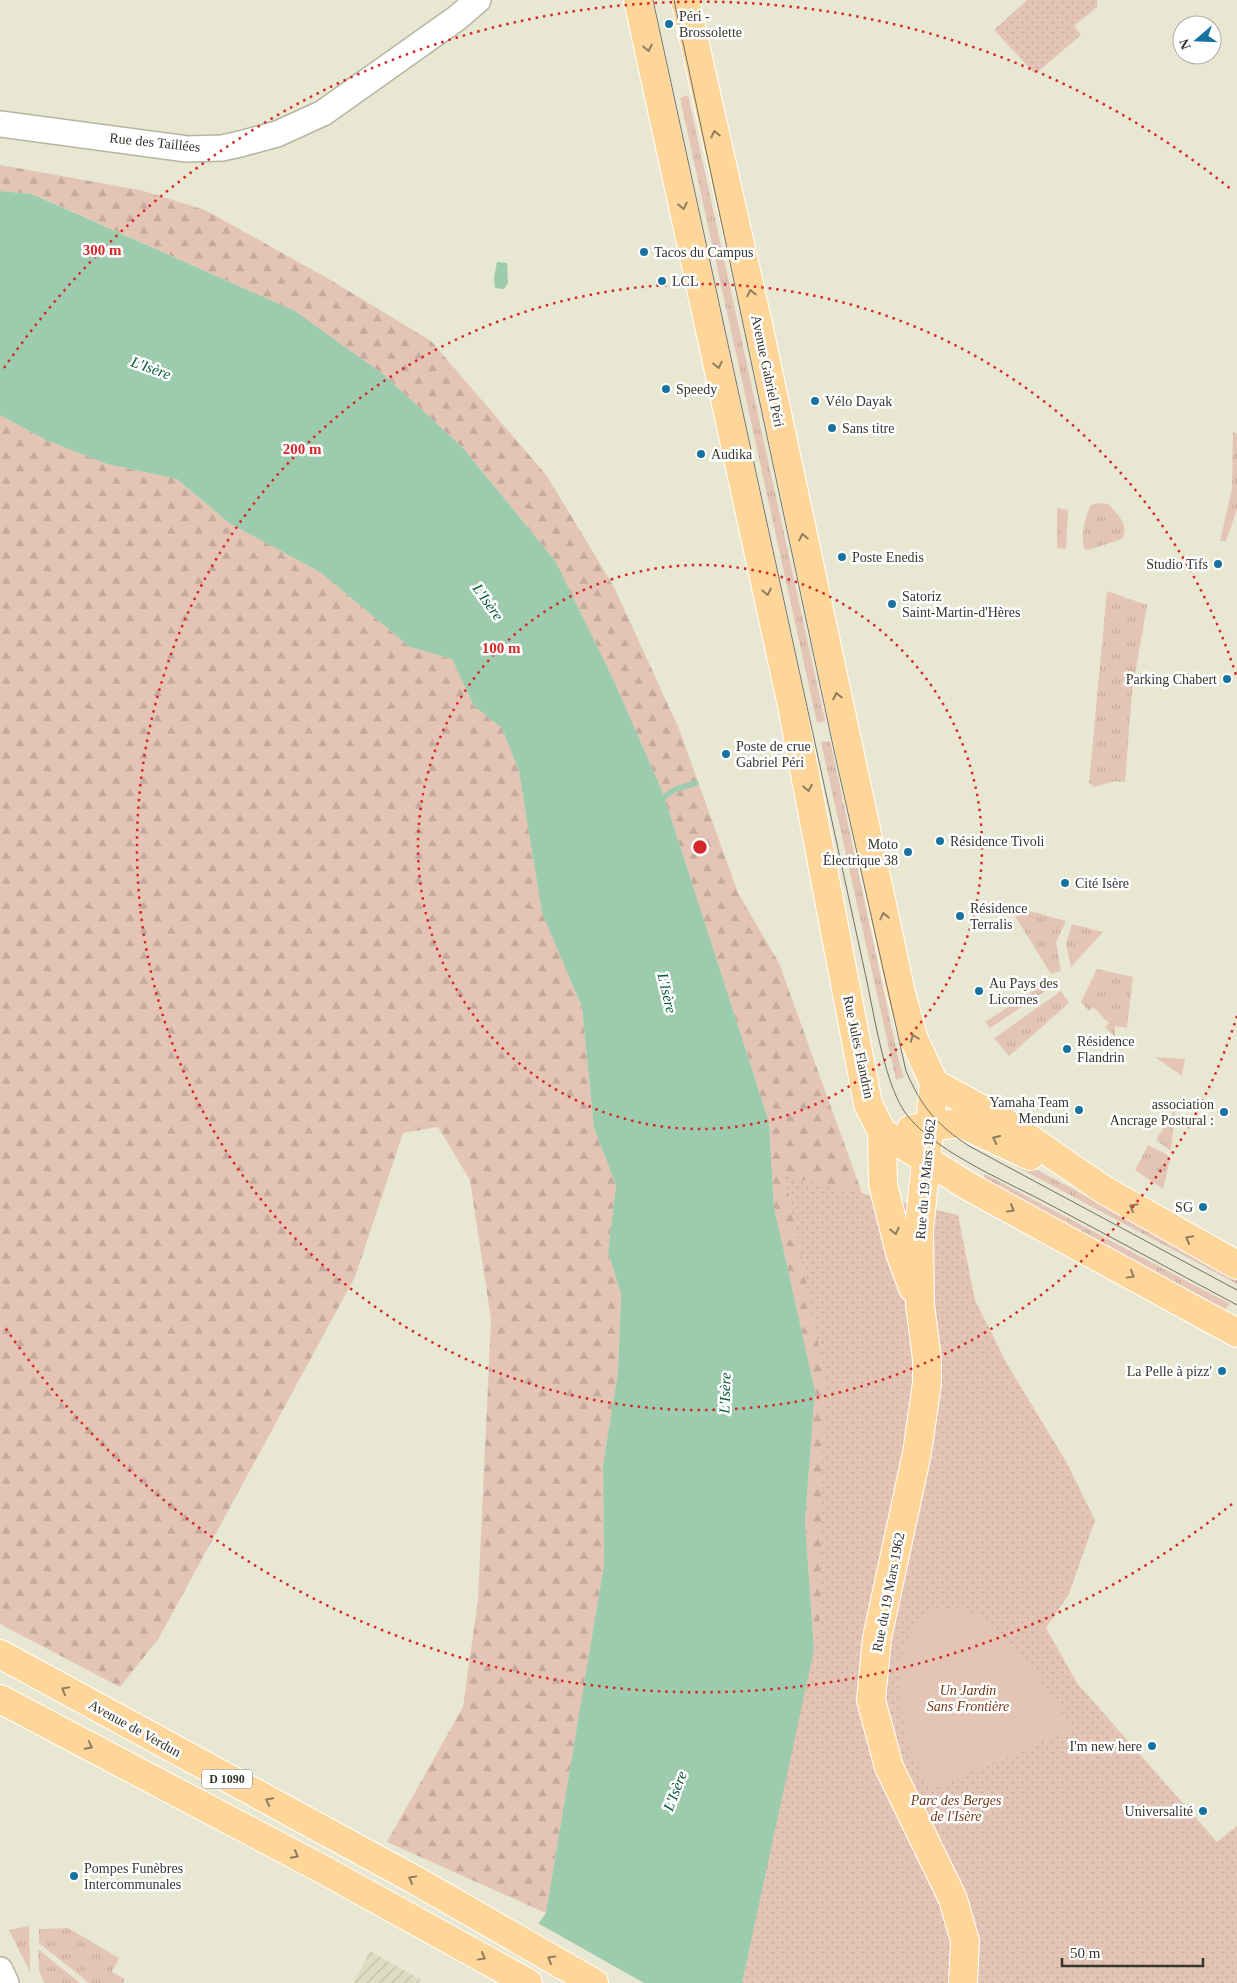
<svg xmlns="http://www.w3.org/2000/svg" width="1237" height="1983" viewBox="0 0 1237 1983" font-family="Georgia,serif">
	<style>
		.industrial { fill: url(#industrial-furrows) }
		.grass { fill: url(#grass-tufts) }
		.forest { fill: url(#forest-firs) }
		.park { fill: url(#park-dots) }
		.garden { fill: #e4c5b5 }
		.water { fill: #9ccbad }
		.pier { fill: #e8e7d2 }
		.lines { fill: none; stroke-linecap: round; stroke-linejoin: round }
		.stream { stroke: #9ccbad; stroke-width: 5.5 }
		.minor-casing { stroke: #b6b5a1; stroke-width: 28 }
		.major-casing { stroke: #fff; stroke-width: 30 }
		.minor { stroke: #fff; stroke-width: 25 }
		.major { stroke: #fed699; stroke-width: 28 }
		.tram { stroke: #717065; stroke-width: 1 }
		.oneway { stroke: #907d5e }
		.ring { fill: none; stroke: #d62828; stroke-width: 2.5; stroke-dasharray: 2.5 5 }
		.poi-dot { fill: #1672a0; stroke: #fff; stroke-width: 2 }
		.labels { text-anchor: middle; stroke-width: 5; stroke-linejoin: round; paint-order: stroke }
		.shield { fill: #fff; stroke: #72726d; stroke-width: 1 }
		.shield-label { font-size: 12px; font-weight: bold; fill: #36352e }
		.poi-label { font-size: 14px; fill: #36352e; stroke: #fff; text-anchor: start }
		.street-label { font-size: 14px; fill: #36352e; stroke: #fff }
		.park-label { font-size: 14px; font-style: italic; fill: #733914; stroke: #fff }
		.water-label { font-size: 15px; font-style: italic; fill: #055934; stroke: #fff }
		.centre { fill: #d62828; stroke: #fff; stroke-width: 2.5 }
		.ring-label { font-size: 15px; text-anchor: middle; font-weight: bold; fill: #d62828; stroke: #fff; stroke-width: 5; stroke-linejoin: round; paint-order: stroke }
	</style>
	<defs>
		<pattern id="industrial-furrows" width="10" height="10" patternUnits="userSpaceOnUse" patternTransform="scale(1.25)"><rect width="10" height="10" fill="#dfddc1"/><path d="M-1 1l2-2M0 10L10 0M9 11l2-2" fill="none" stroke="#c0bea6"/></pattern>
		<pattern id="grass-tufts" width="24" height="20" patternUnits="userSpaceOnUse" patternTransform="scale(1.25)"><rect width="24" height="20" fill="#e4c5b5"/><path d="M3 7l-1-3M5 7V3M7 7l1-3M15 17l-1-3M17 17v-4M19 17l1-3" fill="none" stroke="#c4aa9c"/></pattern>
		<pattern id="forest-firs" width="22" height="20" patternUnits="userSpaceOnUse" patternTransform="scale(1.25)"><rect width="22" height="20" fill="#e4c5b5"/><path d="M5 1l3.5 6h-7zM16 11l3.5 6h-7z" fill="#c4aa9c"/></pattern>
		<pattern id="park-dots" width="8" height="8" patternUnits="userSpaceOnUse" patternTransform="scale(1.25)"><rect width="8" height="8" fill="#e4c5b5"/><path d="M2 2h.1M6 6h.1" fill="none" stroke="#c4aa9c" stroke-width="1.8" stroke-linecap="round"/></pattern>
	</defs>
	<rect width="100%" height="100%" fill="#e8e7d2"/>
	<!-- industrial -->
	<path class="industrial" d="M370,1951l51,29 -3,3h-64z"/>
	<!-- grass -->
	<path class="grass" d="M688,95l137,626 -8,2 -137,-625z
		M1233,432l4,2v75l-11,32h-6l12,-52z
		M1098,503l10,1c9,10 22,20 14,35l-34,11 -4,-1c-3,-16 0,-30 7,-44z
		M1057,508l11,2 -2,39 -9,-1z
		M1107,591l40,14 -15,87 -7,90 -10,-1 -21,6 -5,-4z
		M830,741l69,321 5,15 -8,3 -75,-338z
		M1026,910l40,11 -10,21 5,29 -10,3 -36,-58z
		M1072,924l31,8 -32,35 -5,-23z
		M1097,969l36,8 -6,51 -12,-2v11l-10,-10 4,-4 -16,-16 -4,4 -8,-9z
		M1052,979l4,5 -66,44 -5,-6z
		M1061,991l8,12 -60,53 -15,-18z
		M1175,1109l-4,42 -15,-11z
		M1148,1145l18,9 4,5 -7,30 -28,-19z
		M1000,1150l237,127v7l-240,-128z
		M985,1174l245,130 -5,5 -243,-129z
		M29,1926l1,46 -21,-42z
		M68,1928l51,30 -7,14 13,7 -2,4h-34l-50,-40v-14z
		M38,1949l42,34h-36l-5,-13z"/>
	<!-- forest -->
	<path class="forest" d="M0,165l140,25 65,20 122,68 104,63 116,135 67,111 65,142 59,164 41,70 83,230 12,51v261l-60,145 -9,-129 10,-130 -41,-184 -5,-85 -106,-329 -49,-112 -58,-119 -93,-114 -80,-74 -88,-63 -262,-117 -33,-3z
		M0,415l46,25 61,24 70,15 52,44 91,49 90,75 42,12 22,47 28,22 17,43 23,142 40,94 12,121 22,57 -8,67 13,42 -3,78 -15,93 1,99 -58,349 -159,-71 76,-135 15,-107 13,-281 -21,-139 -32,-53 -35,6 -48,144 -196,361 -39,49 -120,-63z"/>
	<!-- park -->
	<path class="park" d="M1027,0h70v7l-23,19 7,9 -46,39 -41,-44z
		M785,1176l173,39 17,85 32,64 60,99 28,57 -26,74 -23,34 31,55 140,159 20,-16v157h-495l78,-366 4,-245z"/>
	<!-- garden -->
	<path class="garden" d="M1155,1057l30,2 -3,17z
		M931,1611c11,0 27,-3 38,1 40,13 81,83 104,117l-143,61 -24,-51 -7,-49 4,-38 11,-22z"/>
	<!-- water -->
	<path class="water" d="M0,191l32,3 263,117 88,63 80,74 93,114 58,119 49,112 106,329 5,85 41,184 -10,130 9,129 -72,333h-247l51,-70 58,-349 -1,-99 15,-93 3,-78 -13,-42 8,-67 -22,-57 -12,-121 -40,-94 -23,-142 -17,-43 -28,-22 -22,-47 -42,-12 -90,-75 -91,-49 -52,-44 -70,-15 -61,-24 -46,-25z
		M497,262l10,1 1,20 -4,6 -9,-1 -1,-11z"/>
	<!-- pier -->
	<path class="pier" d="M536,1922l108,61h-152z"/>
	<g class="lines">
		<!-- stream -->
		<path class="stream" d="M658,801l18,-12 20,-6"/>
		<!-- minor casing -->
		<g class="minor-casing">
			<path id="minor" d="M0,124l187,25 35,-1 18,-4 37,-10 46,-21 134,-95 21,-18
				M0,1970l6,13"/>
		</g>
		<!-- major casing -->
		<g class="major-casing">
			<path id="major" d="M638,0l154,706 76,398 14,28 86,54 269,147
				M685,0l73,324 143,669 12,44 21,46 71,39 99,68 133,75
				M934,1083l-15,147 1,75 7,54v24l-10,70 -40,185 -6,62 18,67 64,132 12,42 -2,42
				M911,1129l49,-6 70,33
				M882,1132l1,52 17,69 13,35
				M0,1654l415,226 179,103
				M0,1699l322,170 206,114"/>
		</g>
		<!-- minor -->
		<use href="#minor" class="minor"/>
		<!-- major -->
		<use href="#major" class="major"/>
		<!-- tram -->
		<path class="tram" d="M653,0l211,968c9,39 19,111 40,143 26,38 97,68 139,90 64,34 129,69 194,104
			M674,0l161,755 71,316c16,37 30,53 63,75l268,144"/>
	</g>
	<!-- one-way arrows -->
	<defs><path id="oneway-chevron" d="M-2-3.5L2.5 0L-2 3.5" fill="none" stroke-width="1.6" stroke-linecap="round" stroke-linejoin="round" transform="scale(1.25)"/></defs>
	<g class="oneway">
		<use href="#oneway-chevron" transform="translate(648 48) rotate(78)"/>
		<use href="#oneway-chevron" transform="translate(715 134) rotate(-103)"/>
		<use href="#oneway-chevron" transform="translate(683 206) rotate(78)"/>
		<use href="#oneway-chevron" transform="translate(751 293) rotate(-103)"/>
		<use href="#oneway-chevron" transform="translate(718 365) rotate(78)"/>
		<use href="#oneway-chevron" transform="translate(803 537) rotate(-102)"/>
		<use href="#oneway-chevron" transform="translate(767 592) rotate(78)"/>
		<use href="#oneway-chevron" transform="translate(837 696) rotate(-102)"/>
		<use href="#oneway-chevron" transform="translate(808 788) rotate(79)"/>
		<use href="#oneway-chevron" transform="translate(884 916) rotate(-102)"/>
		<use href="#oneway-chevron" transform="translate(914 1038) rotate(-111)"/>
		<use href="#oneway-chevron" transform="translate(996 1139) rotate(-155)"/>
		<use href="#oneway-chevron" transform="translate(1133 1207) rotate(-150)"/>
		<use href="#oneway-chevron" transform="translate(1011 1209) rotate(29)"/>
		<use href="#oneway-chevron" transform="translate(895 1231) rotate(77)"/>
		<use href="#oneway-chevron" transform="translate(1189 1239) rotate(-152)"/>
		<use href="#oneway-chevron" transform="translate(1131 1275) rotate(29)"/>
		<use href="#oneway-chevron" transform="translate(65 1690) rotate(-151)"/>
		<use href="#oneway-chevron" transform="translate(89 1746) rotate(28)"/>
		<use href="#oneway-chevron" transform="translate(269 1801) rotate(-152)"/>
		<use href="#oneway-chevron" transform="translate(295 1855) rotate(28)"/>
		<use href="#oneway-chevron" transform="translate(412 1879) rotate(-151)"/>
		<use href="#oneway-chevron" transform="translate(482 1957) rotate(29)"/>
		<use href="#oneway-chevron" transform="translate(551 1959) rotate(-150)"/>
	</g>
	<!-- distance rings -->
	<g class="ring">
		<circle cx="700" cy="847" r="282"/>
		<path d="M1237 1016A563 563 0 1 1 1237 678"/>
		<path d="M1232 1504A845 845 0 0 1 4 1326M4 368A845 845 0 0 1 1232 190"/>
	</g>
	<!-- markers -->
	<g class="poi-dot">
		<circle cx="669" cy="24" r="5"/>
		<circle cx="644" cy="252" r="5"/>
		<circle cx="662" cy="281" r="5"/>
		<circle cx="666" cy="389" r="5"/>
		<circle cx="815" cy="401" r="5"/>
		<circle cx="832" cy="428" r="5"/>
		<circle cx="701" cy="454" r="5"/>
		<circle cx="842" cy="557" r="5"/>
		<circle cx="1218" cy="564" r="5"/>
		<circle cx="892" cy="604" r="5"/>
		<circle cx="1227" cy="679" r="5"/>
		<circle cx="726" cy="754" r="5"/>
		<circle cx="940" cy="841" r="5"/>
		<circle cx="908" cy="852" r="5"/>
		<circle cx="1065" cy="883" r="5"/>
		<circle cx="960" cy="916" r="5"/>
		<circle cx="979" cy="991" r="5"/>
		<circle cx="1067" cy="1049" r="5"/>
		<circle cx="1079" cy="1110" r="5"/>
		<circle cx="1224" cy="1112" r="5"/>
		<circle cx="1203" cy="1207" r="5"/>
		<circle cx="1222" cy="1371" r="5"/>
		<circle cx="1152" cy="1746" r="5"/>
		<circle cx="1203" cy="1811" r="5"/>
		<circle cx="74" cy="1876" r="5"/>
	</g>
	<g class="labels">
		<!-- shield labels -->
		<rect class="shield" x="202" y="1769.5" width="50" height="19" rx="4"/>
		<g class="shield-label">
			<text x="227" y="1783">D 1090</text>
		</g>
		<!-- poi labels -->
		<g class="poi-label">
			<text x="679" y="21">Péri -<tspan x="679" dy="16">Brossolette</tspan></text>
			<text x="654" y="257">Tacos du Campus</text>
			<text x="672" y="286">LCL</text>
			<text x="676" y="394">Speedy</text>
			<text x="825" y="406">Vélo Dayak</text>
			<text x="842" y="433">Sans titre</text>
			<text x="711" y="459">Audika</text>
			<text x="852" y="562">Poste Enedis</text>
			<text x="1208" y="569" text-anchor="end">Studio Tifs</text>
			<text x="902" y="601">Satoriz<tspan x="902" dy="16">Saint-Martin-d'Hères</tspan></text>
			<text x="1217" y="684" text-anchor="end">Parking Chabert</text>
			<text x="736" y="751">Poste de crue<tspan x="736" dy="16">Gabriel Péri</tspan></text>
			<text x="950" y="846">Résidence Tivoli</text>
			<text x="898" y="849" text-anchor="end">Moto<tspan x="898" dy="16">Électrique 38</tspan></text>
			<text x="1075" y="888">Cité Isère</text>
			<text x="970" y="913">Résidence<tspan x="970" dy="16">Terralis</tspan></text>
			<text x="989" y="988">Au Pays des<tspan x="989" dy="16">Licornes</tspan></text>
			<text x="1077" y="1046">Résidence<tspan x="1077" dy="16">Flandrin</tspan></text>
			<text x="1069" y="1107" text-anchor="end">Yamaha Team<tspan x="1069" dy="16">Menduni</tspan></text>
			<text x="1214" y="1109" text-anchor="end">association<tspan x="1214" dy="16">Ancrage Postural :</tspan></text>
			<text x="1193" y="1212" text-anchor="end">SG</text>
			<text x="1212" y="1376" text-anchor="end">La Pelle à pizz'</text>
			<text x="1142" y="1751" text-anchor="end">I'm new here</text>
			<text x="1193" y="1816" text-anchor="end">Universalité</text>
			<text x="84" y="1873">Pompes Funèbres<tspan x="84" dy="16">Intercommunales</tspan></text>
		</g>
		<!-- street labels -->
		<g class="street-label">
			<text transform="translate(155 142) rotate(6)" y="5">Rue des Taillées</text>
			<text transform="translate(768 371) rotate(78)" y="5">Avenue Gabriel Péri</text>
			<text transform="translate(859 1047) rotate(78)" y="5">Rue Jules Flandrin</text>
			<text transform="translate(925 1179) rotate(-85)" y="5">Rue du 19 Mars 1962</text>
			<text transform="translate(888 1592) rotate(-79)" y="5">Rue du 19 Mars 1962</text>
			<text transform="translate(135 1728) rotate(29)" y="5">Avenue de Verdun</text>
		</g>
		<!-- park labels -->
		<g class="park-label">
			<text x="968" y="1695">Un Jardin<tspan x="968" dy="16">Sans Frontière</tspan></text>
			<text x="956" y="1805">Parc des Berges<tspan x="956" dy="16">de l'Isère</tspan></text>
		</g>
		<!-- water labels -->
		<g class="water-label">
			<text transform="translate(151 368) rotate(20)" y="5">L'Isère</text>
			<text transform="translate(488 602) rotate(54)" y="5">L'Isère</text>
			<text transform="translate(667 993) rotate(77)" y="5">L'Isère</text>
			<text transform="translate(725 1393) rotate(-88)" y="5">L'Isère</text>
			<text transform="translate(675 1791) rotate(-69)" y="5">L'Isère</text>
		</g>
	</g>
	<circle cx="700" cy="847" r="8" class="centre"/>
	<g class="ring-label">
		<text x="102" y="255">300 m</text>
		<text x="302" y="454">200 m</text>
		<text x="501" y="653">100 m</text>
	</g>
	<!-- north arrow -->
	<g transform="translate(1197 40) rotate(251)"><circle r="24" fill="#ffffff" stroke="#afaeab"/>
	<path d="M0-4L9 19L0 12L-9 19Z" fill="#1672a0"/>
	<text y="-8" font-size="14" font-weight="bold" text-anchor="middle" fill="#36352e">N</text>
	</g>
	<!-- scale -->
	<path d="M1062 1958v8h141v-8" fill="none" stroke="#36352e" stroke-width="2.5"/>
	<text x="1070" y="1958" font-size="15" fill="#36352e" stroke="#ffffff" stroke-width="4" paint-order="stroke">50 m</text>
</svg>
